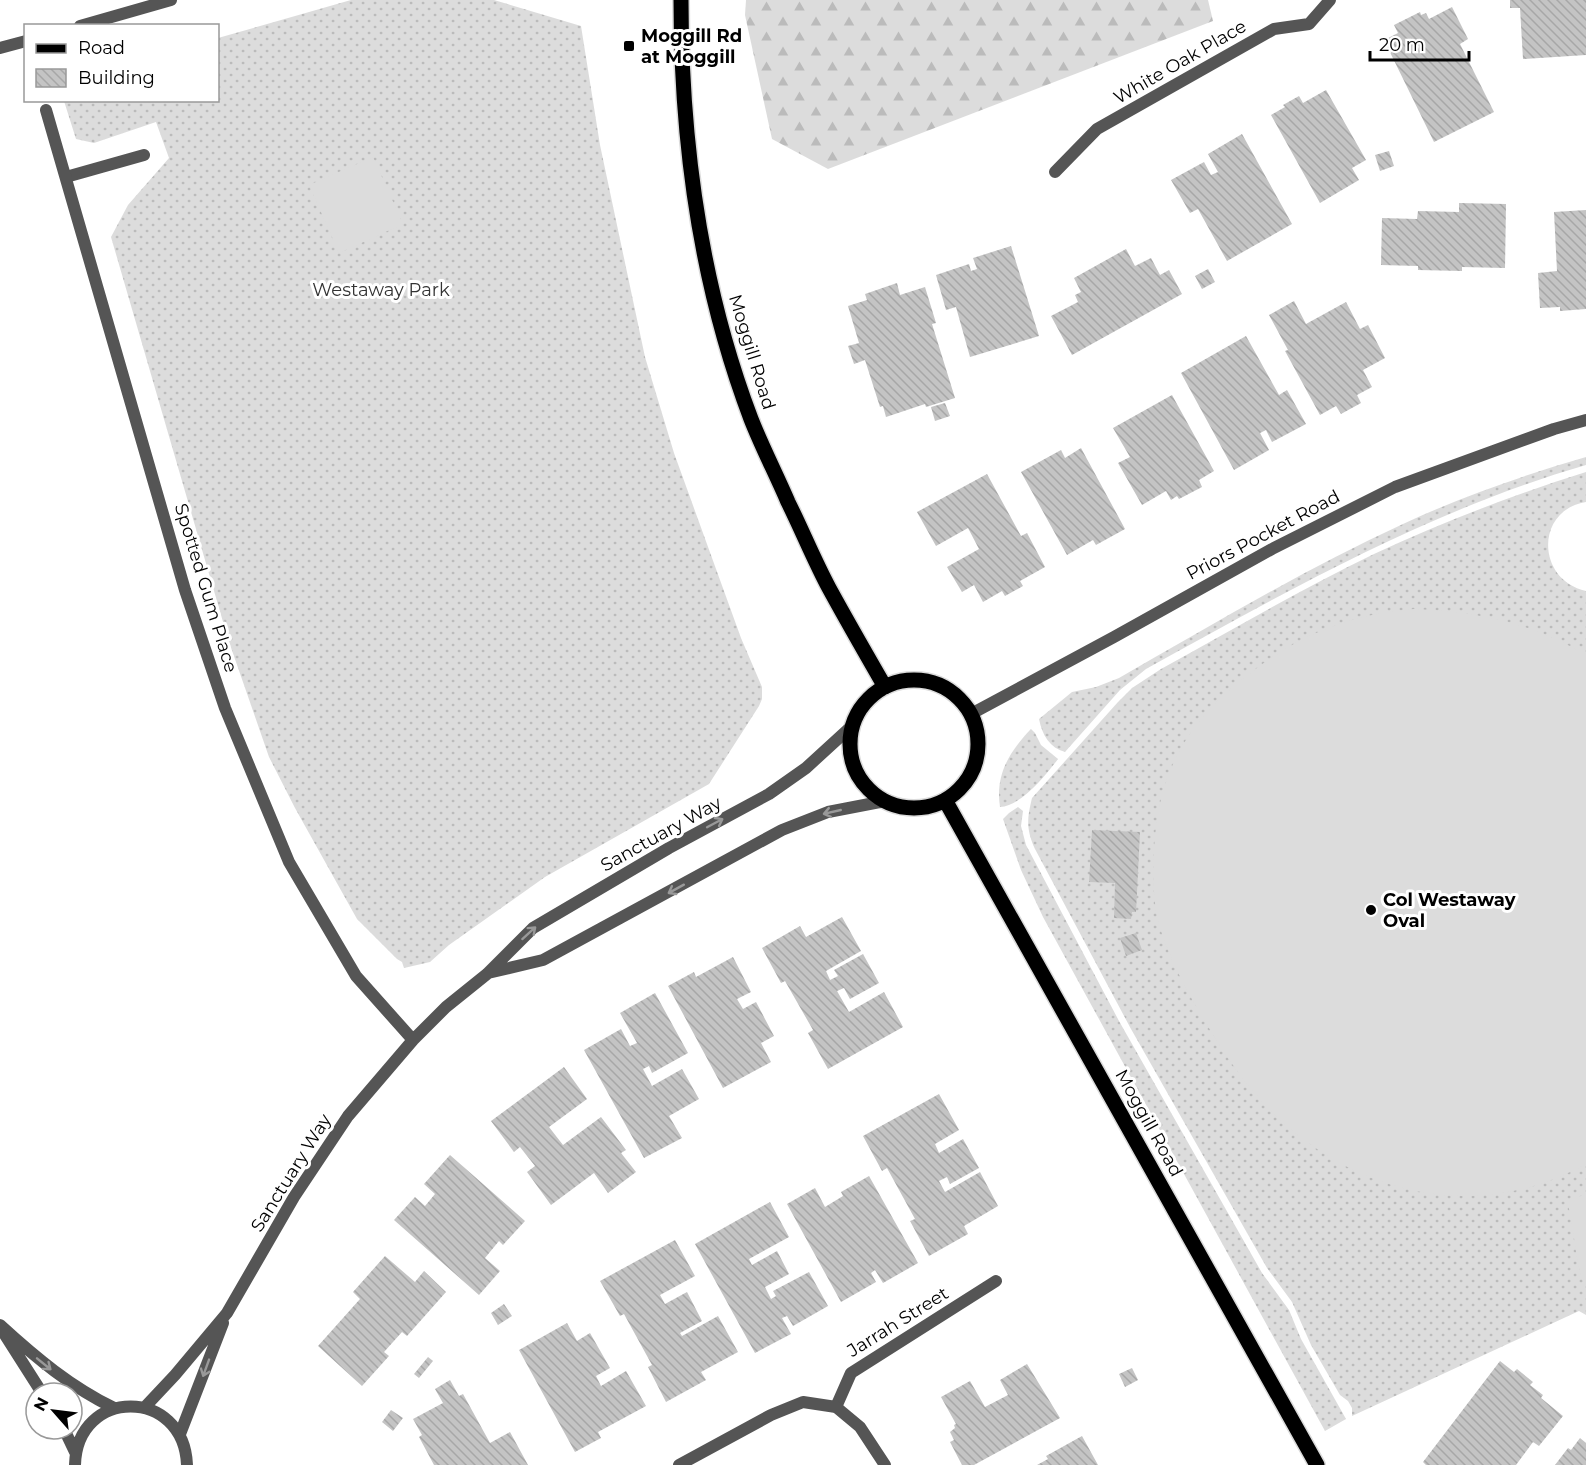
<svg xmlns="http://www.w3.org/2000/svg" width="1586" height="1465" viewBox="0 0 1586 1465" font-family="Montserrat,sans-serif">
	<style>
		.grass { fill: url(#grass-dots) }
		.forest { fill: url(#forest-firs) }
		.garden { fill: #dcdcdc }
		.building { fill: url(#building-back-hatch) }
		.lines { fill: none; stroke-linecap: round; stroke-linejoin: round }
		.primary-casing { stroke: #dbdbdb; stroke-width: 18 }
		.service { stroke: #555; stroke-width: 12 }
		.minor { stroke: #555; stroke-width: 12 }
		.tertiary { stroke: #555; stroke-width: 12 }
		.primary { stroke: #000; stroke-width: 15 }
		.oneway { stroke: #999 }
		.poi-dot { fill: #000; stroke: #fff; stroke-width: 2 }
		.labels { text-anchor: middle; stroke-width: 6; stroke-linejoin: round; paint-order: stroke }
		.poi-label { font-size: 18px; font-weight: bold; fill: #000; stroke: #fff; text-anchor: start }
		.street-label { font-size: 18px; fill: #000; stroke: #fff }
		.park-label { font-size: 18px; fill: #333; stroke: #fff }
	</style>
	<defs>
		<pattern id="grass-dots" width="8" height="8" patternUnits="userSpaceOnUse" patternTransform="scale(1.5)"><rect width="8" height="8" fill="#dcdcdc"/><path d="M2 2h.1M6 6h.1" fill="none" stroke="#bbb" stroke-width="1.8" stroke-linecap="round"/></pattern>
		<pattern id="forest-firs" width="22" height="20" patternUnits="userSpaceOnUse" patternTransform="scale(1.5)"><rect width="22" height="20" fill="#dcdcdc"/><path d="M5 1l3.5 6h-7zM16 11l3.5 6h-7z" fill="#bbb"/></pattern>
		<pattern id="building-back-hatch" width="6" height="6" patternUnits="userSpaceOnUse" patternTransform="scale(1.5)"><rect width="6" height="6" fill="#c4c4c4"/><path d="M-1 5l2 2M0 0l6 6M5-1l2 2" fill="none" stroke="#a7a7a7"/></pattern>
	</defs>
	<rect width="100%" height="100%" fill="#fff"/>
	<!-- grass -->
	<path class="grass" d="M351,0h143l87,26 19,119 45,212 29,96 67,185 21,49v12l-3,7 -50,78 -164,93 -96,68 -19,17 -26,6 -2,-6 -5,-3 -40,-40 -62,-111 -26,-51 -41,-118 -117,-402 17,-32 41,-47 -13,-36 -62,21 -18,-4 -12,-38 154,-1v-62z
		M1586,457v8c-158,46 -297,125 -440,204l-26,21 -55,62c-15,-4 -23,-17 -26,-33l33,-27 24,-5 23,-9c93,-53 186,-109 284,-154 58,-27 121,-49 183,-67z
		M1586,472v30c-51,8 -50,78 0,89v724l-7,-4 -227,105v-8l-4,-7 -8,-6 -29,-50 -19,-43 -25,-34 -136,-239 -96,-180c-9,-20 -8,-30 -3,-51l86,-96 14,-14 29,-19c70,-38 140,-80 213,-115 69,-32 139,-59 212,-82z
		M1031,729l4,4 6,12 17,14c-12,16 -37,47 -58,48 -5,-32 9,-55 31,-78z
		M1018,807l5,4 -2,15 5,19 93,176 143,252 27,37 12,29 45,80 -21,12 -282,-514 -22,-47 -18,-51 6,-6z"/>
	<!-- forest -->
	<path class="forest" d="M746,0h462l5,21 -385,148 -56,-30 -27,-124z"/>
	<!-- garden -->
	<path class="garden" d="M373,157l30,67 -64,29 -30,-68z
		M1414,609c64,3 116,13 172,46v509c-105,58 -223,34 -309,-47 -29,-28 -51,-60 -71,-94 -19,-31 -36,-63 -47,-98 -6,-23 -6,-48 -5,-72 3,-77 30,-128 91,-176 52,-41 103,-63 169,-68z
		M1586,1194v89l-2,1c-10,-26 -9,-55 -17,-83z"/>
	<!-- building -->
	<path class="building" d="M1510,0h76v55l-63,4 -3,-51h-10z
		M1452,7l16,32 -8,5 34,68 -60,30 -50,-102 14,-7 -4,-8 26,-13 1,3 5,-2 3,6z
		M1326,90l40,70 -14,8 7,12 -39,23 -49,-88 14,-8 -2,-2 16,-9 4,7z
		M1242,134l50,90 -65,37 -29,-52 -8,4 -19,-33 33,-18 7,13 7,-3 -10,-18z
		M1389,151l5,15 -14,5 -5,-16z
		M1459,203l47,1 -1,64 -43,-1v4l-44,-1v-4l-37,-1 1,-47 35,1 1,-8 41,1z
		M1586,210v99l-26,2v-4l-20,1 -2,-35 19,-2 -3,-59z
		M1011,246l28,90 -69,21 -14,-50 -10,3 -10,-35 33,-11 2,7 6,-2 -4,-11z
		M1126,249l9,17 16,-8 9,17 9,-5 13,24 -110,61 -21,-39 27,-14 -3,-7 6,-3 -7,-14z
		M1208,269l7,13 -13,7 -7,-13z
		M897,283l3,12 25,-8 11,36 -4,1 23,74 -29,9 -1,-3 -39,13 -3,-11 -3,1 -15,-47 -11,4 -6,-18 11,-3 -11,-37 19,-6 -2,-6z
		M1294,301l12,23 40,-22 14,27 8,-4 17,33 -22,12 9,17 -15,8 4,8 -20,11 -5,-8 -16,9 -35,-64 3,-1 -19,-35z
		M1246,336l33,59 8,-5 19,34 -34,18 -6,-12 -6,3 9,17 -35,20 -53,-97z
		M1172,395l42,76 -15,9 3,7 -23,12 -2,-3 -6,4 -5,-9 -24,14 -24,-42 12,-6 -17,-29z
		M945,403l5,13 -15,5 -4,-14z
		M1081,448l44,81 -29,16 -3,-5 -26,15 -46,-83 40,-22 4,8z
		M987,474l34,62 6,-3 18,34 -25,14 3,5 -18,10 -3,-5 -19,11 -9,-17 -12,7 -15,-25 32,-18 -11,-21 -32,18 -19,-34z
		M1092,830l48,2 -4,80h-4l-1,7 -17,-1 1,-35 -26,-1z
		M842,917l19,34 -35,20 4,9 8,-4 -4,-6 29,-16 16,29 -29,16 -6,-11 -7,3 12,21 35,-20 19,35 -75,42 -20,-36 5,-3 -28,-49 -4,2 -19,-35 38,-22 6,11z
		M1136,933l6,17 -16,6 -6,-18z
		M733,957l18,35 -14,7 6,10 13,-7 18,34 -13,7 10,19 -48,26 -55,-102 26,-14 2,5z
		M655,993l33,60 -36,20 -3,-7 -6,3 9,17 30,-17 17,30 -30,17 13,22 -38,20 -60,-108 37,-21 9,17 7,-3 -17,-30z
		M564,1067l23,32 -38,28 14,18 38,-28 25,33 -5,3 15,19 -28,21 -14,-20 -43,32 -24,-33 8,-6 -15,-19 -6,5 -23,-31z
		M939,1094l20,36 -24,14 4,9 24,-14 16,29 -29,16 -3,-7 -8,4 6,11 35,-20 18,34 -34,20 4,8 -39,22 -19,-35 5,-2 -28,-51 -5,3 -19,-35z
		M450,1155l75,66 -22,24 -4,-4 -14,17 15,13 -21,24 -85,-75 21,-23 10,9 10,-12 -11,-10z
		M869,1176l49,87 -35,20 -8,-13 -4,3 5,9 -35,20 -54,-98 28,-16 10,19 18,-11 -2,-4z
		M770,1202l19,35 -40,22 3,6 25,-14 12,23 -24,13 6,12 5,-3 -3,-5 36,-19 19,34 -35,20 -6,-10 -5,2 9,16 -36,19 -60,-109z
		M675,1240l20,36 -35,19 5,9 22,-12 15,29 -22,12 2,3 36,-20 20,36 -37,20 5,8 -40,22 -18,-35 4,-2 -28,-51 -4,2 -20,-35z
		M385,1256l30,26 9,-11 22,21 -39,44 -5,-4 -18,20 5,4 -27,30 -44,-40 42,-47 -7,-7z
		M504,1304l8,12 -14,9 -7,-12z
		M567,1323l10,18 13,-8 20,35 -14,8 5,10 25,-15 20,35 -48,26 3,6 -26,14 -56,-102z
		M428,1357l5,4 -14,17 -5,-4z
		M1500,1361l14,11 3,-3 16,13 -3,3 13,10 -2,3 22,18 -24,30 -6,-4 -17,23h-90l-3,-3z
		M1027,1364l33,54 -86,47h-12l-12,-23 4,-2 -4,-8 5,-4 -1,-3 2,-1 -15,-27 29,-16 15,26 23,-12 -8,-15z
		M1132,1368l6,12 -13,7 -6,-13z
		M450,1380l9,16 4,-2 27,49 20,-11 18,33h-94l-15,-28 3,-2 -9,-16 30,-16 -8,-14z
		M391,1410l12,8 -10,13 -11,-9z
		M1082,1436l16,29h-61l11,-6 -2,-3z
		M1580,1438l6,5v22h-31l13,-17 3,2z"/>
	<g class="lines">
		<!-- primary casing -->
		<g class="primary-casing">
			<path id="primary" d="M681,0c0,141 20,287 70,419 11,28 25,55 37,83 14,28 26,58 41,86 18,33 37,66 56,99
				M850 744a64 64 0 1 1 128 0a64 64 0 1 1-128 0Z
				M945,800l372,665"/>
		</g>
		<!-- service -->
		<path class="service" d="M66,177l78,-22
			M836,1407l15,-34 145,-92"/>
		<!-- minor -->
		<path class="minor" d="M80,26l91,-26
			M0,48l26,-7
			M46,110l139,480 40,118 64,154 67,114 57,64
			M1055,172l42,-43 177,-100 35,-5 21,-24
			M488,973l55,-13 239,-130 46,-18 57,-11
			M0,1325c36,33 71,62 114,83
			M5,1335l37,58
			M144,1408l31,-33 52,-62 67,-116 54,-81 65,-76 33,-33 41,-33 46,-46 136,-80 100,-54 37,-26 47,-43
			M64,1429l11,23
			M180,1434l43,-111
			M75,1465c2,-78 109,-78 112,0
			M679,1465l92,-50 32,-13 33,5 24,20 25,38"/>
		<!-- tertiary -->
		<path class="tertiary" d="M971,714l143,-77 158,-88 123,-62 159,-58 32,-9"/>
		<!-- primary -->
		<use href="#primary" class="primary"/>
	</g>
	<!-- one-way arrows -->
	<defs><path id="oneway-shaft" d="M-6 0H5M1.5-3L5.5 0L1.5 3" fill="none" stroke-width="1.6" stroke-linecap="round" stroke-linejoin="round" transform="scale(1.5)"/></defs>
	<g class="oneway">
		<use href="#oneway-shaft" transform="translate(832 812) rotate(167)"/>
		<use href="#oneway-shaft" transform="translate(715 823) rotate(-28)"/>
		<use href="#oneway-shaft" transform="translate(676 889) rotate(151)"/>
		<use href="#oneway-shaft" transform="translate(529 933) rotate(-42)"/>
		<use href="#oneway-shaft" transform="translate(44 1364) rotate(39)"/>
		<use href="#oneway-shaft" transform="translate(206 1368) rotate(110)"/>
	</g>
	<!-- markers -->
	<g class="poi-dot">
		<rect x="623" y="40" width="12" height="12" rx="3"/>
		<circle cx="1371" cy="910" r="6"/>
	</g>
	<g class="labels">
		<!-- poi labels -->
		<g class="poi-label">
			<text x="641" y="42">Moggill Rd<tspan x="641" dy="21">at Moggill</tspan></text>
			<text x="1383" y="906">Col Westaway<tspan x="1383" dy="21">Oval</tspan></text>
		</g>
		<!-- street labels -->
		<g class="street-label">
			<text transform="translate(1180 62) rotate(-30)" y="6">White Oak Place</text>
			<text transform="translate(752 352) rotate(73)" y="6">Moggill Road</text>
			<text transform="translate(1263 535) rotate(-28)" y="6">Priors Pocket Road</text>
			<text transform="translate(206 588) rotate(73)" y="6">Spotted Gum Place</text>
			<text transform="translate(661 834) rotate(-29)" y="6">Sanctuary Way</text>
			<text transform="translate(1149 1123) rotate(61)" y="6">Moggill Road</text>
			<text transform="translate(291 1173) rotate(-58)" y="6">Sanctuary Way</text>
			<text transform="translate(898 1322) rotate(-32)" y="6">Jarrah Street</text>
		</g>
		<!-- park labels -->
		<g class="park-label">
			<text x="381" y="296">Westaway Park</text>
		</g>
	</g>
	<!-- legend -->
	<rect x="24" y="24" width="195" height="78" fill="#ffffff" stroke="#999999" stroke-width="1.5"/>
	<rect x="36" y="44" width="30" height="9" fill="#000000" stroke="#999999" stroke-width="1.5"/>
	<text x="78" y="54" font-size="18" fill="#000000">Road</text>
	<rect x="36" y="69" width="30" height="18" fill="url(#building-back-hatch)" stroke="#999999" stroke-width="1.5"/>
	<text x="78" y="84" font-size="18" fill="#000000">Building</text>
	<!-- north arrow -->
	<g transform="translate(54 1411) rotate(298)"><circle r="28" fill="#ffffff" stroke="#999999" stroke-width="1.5"/>
	<path d="M0-4.5L10 22L0 15L-10 22Z" fill="#000000"/>
	<text y="-9" font-size="16" font-weight="bold" text-anchor="middle" fill="#000000">N</text>
	</g>
	<!-- scale -->
	<path d="M1370 51v9h99v-9" fill="none" stroke="#000000" stroke-width="3"/>
	<text x="1379" y="51" font-size="18" fill="#000000" stroke="#ffffff" stroke-width="4.5" paint-order="stroke">20 m</text>
</svg>
